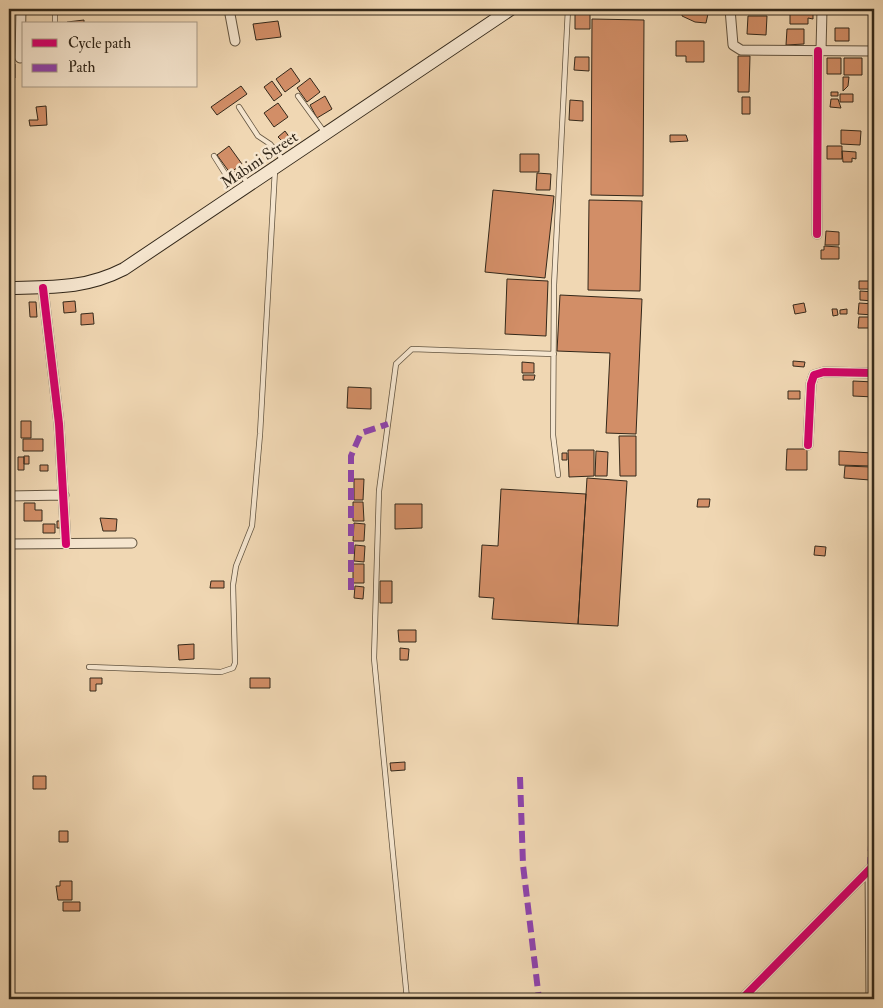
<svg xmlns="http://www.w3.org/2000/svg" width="883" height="1008" viewBox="0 0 883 1008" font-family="'IM FELL Double Pica',serif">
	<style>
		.building { fill: #d28e67; stroke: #33281a }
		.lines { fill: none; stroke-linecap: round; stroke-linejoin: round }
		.lane-casing { stroke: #625440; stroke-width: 6 }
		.street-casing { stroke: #625440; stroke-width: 11 }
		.secondary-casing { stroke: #33281a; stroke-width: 14 }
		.lane { stroke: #f5e5ce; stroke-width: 4.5 }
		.street { stroke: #f5e5ce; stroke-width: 9 }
		.secondary { stroke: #f5e5ce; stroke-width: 12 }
		.quiet { stroke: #8e44ad; stroke-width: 6; stroke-dasharray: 12 6; stroke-linecap: butt }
		.cycleway-casing { stroke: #f5e5ce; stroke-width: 11 }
		.cycleway { stroke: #d6006c; stroke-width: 8 }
		.labels { text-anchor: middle; stroke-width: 5; stroke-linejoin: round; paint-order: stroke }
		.street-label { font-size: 16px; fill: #33281a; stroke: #f5e5ce }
	</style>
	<rect width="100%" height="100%" fill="#f0d7b3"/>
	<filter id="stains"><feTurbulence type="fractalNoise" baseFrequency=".004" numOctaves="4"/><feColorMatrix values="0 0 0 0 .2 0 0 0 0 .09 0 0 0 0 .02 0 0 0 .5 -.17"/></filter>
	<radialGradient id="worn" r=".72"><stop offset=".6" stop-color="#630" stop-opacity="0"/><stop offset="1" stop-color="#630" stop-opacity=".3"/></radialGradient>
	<!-- building -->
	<path class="building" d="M65,9h14v3l-13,1z
		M575,9h15v20h-15z
		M628,9h15v5h-15z
		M683,9h26l-3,14 -11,-1 -13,-6z
		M790,9h23v10l-5,-1v6h-18z
		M748,16h19l-1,19 -19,-1z
		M592,19l52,1 -1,176 -52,-1z
		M84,20v4h-16l-1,-2z
		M278,21l3,16 -25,3 -3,-16z
		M835,28h14v13h-14z
		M787,29h17v15l-18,1z
		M676,41h28v21h-18v-6h-10z
		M16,49v9l-7,1v-9z
		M738,56h12l-1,36h-11z
		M575,57h14v14l-15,-1z
		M827,58h14v16h-14z
		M844,58h18v17h-18z
		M9,64h6v14h-6z
		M291,68l9,13 -15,11 -9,-13z
		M843,77h6l-1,9 -5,5z
		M310,78l10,14 -13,10 -10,-14z
		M272,81l10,14 -8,6 -10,-14z
		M241,86l6,8 -30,21 -6,-8z
		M831,92h7v4h-7z
		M840,94h13v8h-13z
		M325,96l7,13 -15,9 -7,-13z
		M742,97h8v17h-8z
		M831,99h7l3,9 -11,-1z
		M570,100l13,1v20l-14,-1z
		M278,103l10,14 -14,10 -10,-14z
		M46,106l1,19 -17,1 -1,-6h9l-2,-13z
		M841,130l20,1 -1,14 -19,-1z
		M285,131l5,7 -6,5 -6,-6z
		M670,135h16l2,6 -18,1z
		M229,146l13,18 -12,9 -13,-18z
		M827,146h15v13h-15z
		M842,151l14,1v7l-4,-1v4h-9z
		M520,154h19v18h-19z
		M537,173l14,1 -1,16h-14z
		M493,190l61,6 -9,82 -60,-6z
		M589,200l53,1 -2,90 -52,-1z
		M826,231l13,1v13h-14z
		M824,246l15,1v12h-18v-9h3z
		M507,279l41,2 -2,55 -41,-2z
		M859,281h12v8h-12z
		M860,291l14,1v9l-14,-1z
		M560,295l82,4 -6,135 -30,-1 4,-80 -53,-2z
		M75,301l1,11 -12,1 -1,-11z
		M29,302h7l1,15h-7z
		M804,303l2,9 -11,2 -2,-9z
		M859,303l15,1v11l-16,-1z
		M832,309h5l1,6 -5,1z
		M847,309v5h-7v-4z
		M93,313l1,11 -13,1v-11z
		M859,317h12l-1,11h-12z
		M793,361l12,1 -1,5 -11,-1z
		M522,362l12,1v10h-12z
		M523,375h12l-1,5h-11z
		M853,381l21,1v15l-21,-1z
		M348,387l23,1v21l-24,-1z
		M788,391h12v8h-12z
		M21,421h10v17h-10z
		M619,436h17v40h-16z
		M23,439h20v12h-20z
		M787,449h20v21h-21z
		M568,450h26v26l-25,1z
		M596,451l12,1 -1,24h-12z
		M839,451l33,2 -1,13 -32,-1z
		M562,453h5v7h-5z
		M24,456h5v8h-5z
		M18,457h6v13h-6z
		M40,465h8v6h-8z
		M845,466l26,1 -1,13 -26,-2z
		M587,478l40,3 -9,145 -40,-2z
		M354,479h10l-1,21h-9z
		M501,489l85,5 -8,130 -86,-5 2,-21 -15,-1 3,-52 16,1z
		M698,499h12l-1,8h-12z
		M353,502h10l1,19h-11z
		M24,503h11v7h7v11h-18z
		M395,504h27v24l-27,1z
		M100,518l17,1 -1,12h-13z
		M57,521h5v7h-5z
		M354,523l11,1 -1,17h-11z
		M43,524h12v9h-12z
		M355,545l10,1 -1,16 -10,-1z
		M815,546l11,1 -1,9 -11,-1z
		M353,564h11v19h-11z
		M211,581h13v7h-14z
		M380,581h12v22h-12z
		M355,586l9,1 -1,12 -9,-1z
		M398,630h18v12h-17z
		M194,644v15l-15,1 -1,-15z
		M400,648l9,1 -1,11h-8z
		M90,678h12v6h-6v7h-6z
		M250,678h20v10h-20z
		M405,762v8l-14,1 -1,-8z
		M33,776h13v13h-13z
		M59,831h9v11h-9z
		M60,881h12v19h-14l-2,-14h4z
		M63,902h17v9h-17z"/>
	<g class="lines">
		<!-- lane casing -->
		<g class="lane-casing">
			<path id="lane" d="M55,24v-15
				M298,96l27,37
				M239,107l19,29 12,8 14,17
				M214,156l12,19 14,-1 9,10
				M558,475l-5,-40 1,-150 14,-276
				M89,667l132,5 12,-4 2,-5 -2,-78 3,-19 16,-40 8,-92 15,-264
				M407,999l-33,-341 5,-167 17,-127 16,-15 142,5"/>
		</g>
		<!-- street casing -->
		<g class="street-casing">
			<path id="street" d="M229,9l6,32
				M730,9l3,36 8,5 133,1
				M821,51l1,-42
				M20,58l1,-49
				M817,234l1,-183
				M43,288l16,136 7,120
				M808,445l3,-61 3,-9 10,-3 50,1
				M9,496l55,-1
				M9,544l123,-1
				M870,869l1,130
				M742,999l132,-134"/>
		</g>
		<!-- secondary casing -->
		<g class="secondary-casing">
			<path id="secondary" d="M9,288c43,-1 76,1 115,-19l387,-260"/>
		</g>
		<!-- lane -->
		<use href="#lane" class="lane"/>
		<!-- street -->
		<use href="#street" class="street"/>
		<!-- secondary -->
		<use href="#secondary" class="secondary"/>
		<!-- quiet -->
		<path class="quiet" d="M351,590v-134l10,-23 27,-9
			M520,777l3,88 16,134
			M870,869l4,-95"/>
		<!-- cycleway casing -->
		<g class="cycleway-casing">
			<path id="cycleway" d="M817,234l1,-183
				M43,288l16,136 7,120
				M808,445l3,-61 3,-9 10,-3 50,1
				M742,999l132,-134"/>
		</g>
		<!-- cycleway -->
		<use href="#cycleway" class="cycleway"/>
	</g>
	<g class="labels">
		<!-- street labels -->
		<g class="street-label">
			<text transform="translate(259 159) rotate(-34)" y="6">Mabini Street</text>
		</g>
	</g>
	<!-- margin -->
	<rect width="883" height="1008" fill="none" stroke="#f0d7b3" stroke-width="30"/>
	<rect x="10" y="10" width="863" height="988" fill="none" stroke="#33281a" stroke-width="2.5"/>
	<rect x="15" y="15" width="853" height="978" fill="none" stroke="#33281a"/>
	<!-- legend -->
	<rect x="22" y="22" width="175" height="65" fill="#f5e5ce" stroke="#a79986"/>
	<rect x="32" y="39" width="25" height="8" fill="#d6006c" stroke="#a79986"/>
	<text x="68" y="48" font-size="15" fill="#33281a">Cycle path</text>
	<rect x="32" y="64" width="25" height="8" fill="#8e44ad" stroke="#a79986"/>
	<text x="68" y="72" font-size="15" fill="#33281a">Path</text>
	<rect width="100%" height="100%" filter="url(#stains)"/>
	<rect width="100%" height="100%" fill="url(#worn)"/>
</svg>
